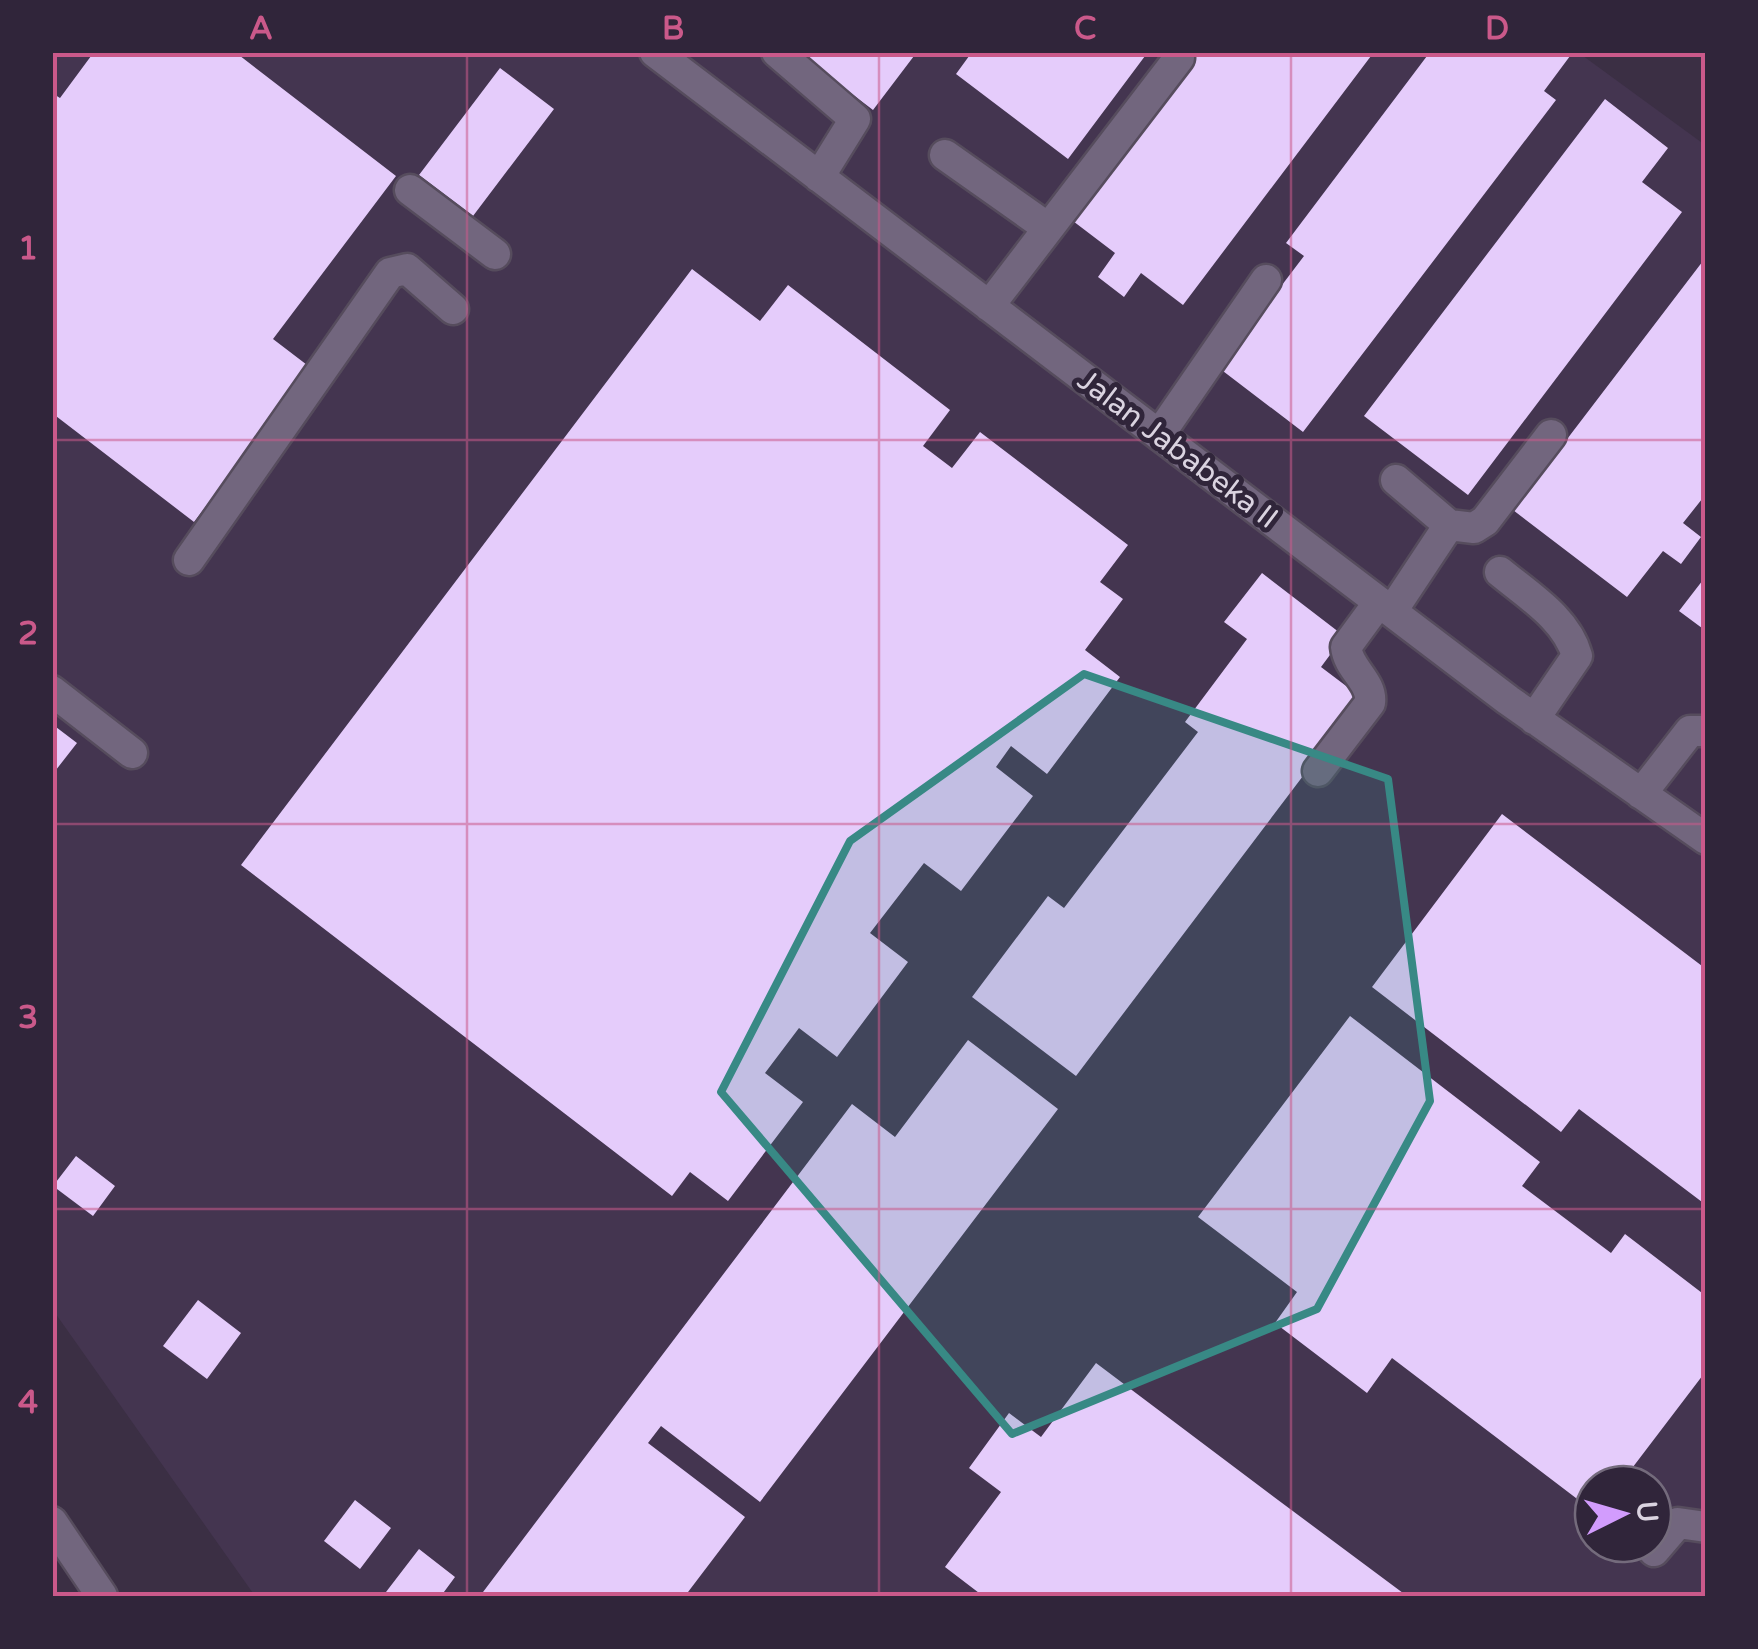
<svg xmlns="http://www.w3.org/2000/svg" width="1758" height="1649" viewBox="0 0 1758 1649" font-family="'Varela Round',sans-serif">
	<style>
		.built { fill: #443550; fill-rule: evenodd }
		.building { fill: #e5ccfb }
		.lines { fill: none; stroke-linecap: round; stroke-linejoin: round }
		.minor-casing { stroke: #564c5d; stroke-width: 35 }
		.minor { stroke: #72667e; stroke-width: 30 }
		.marked { fill: #388985; fill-opacity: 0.2; stroke: #388985; stroke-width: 8; stroke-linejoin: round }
		.grid { fill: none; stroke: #ca598a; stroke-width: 2.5; stroke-opacity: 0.55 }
		.labels { text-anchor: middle; stroke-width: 10; stroke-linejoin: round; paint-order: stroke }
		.street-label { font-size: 30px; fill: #dad3e0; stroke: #30253a }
		.neatline { fill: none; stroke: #ca598a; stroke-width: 4 }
		.grid-label { font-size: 32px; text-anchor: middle; font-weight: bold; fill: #ca598a }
	</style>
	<rect width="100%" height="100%" fill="#3b2f44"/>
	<!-- built -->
	<path class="built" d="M52,53h1527l126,92v1451h-1450l-202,-286zM1593,1484h60v60h-60z"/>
	<!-- building -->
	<path class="building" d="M94,52h141l161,124 -123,163 38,29 -117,154 -142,-109v-320l8,5z
		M797,52h120l-44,58z
		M972,52h176l-80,107 -112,-85z
		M1194,52h180l-191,253 -42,-32 -17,24 -26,-20 17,-24 -46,-35z
		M1430,52h143l-29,39 12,9 -253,332 -84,-64 85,-112 -18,-13z
		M500,68l54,41 -81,107 -54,-41z
		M1605,99l63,49 -26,34 40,30 -214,283 -104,-79z
		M1706,257v237l-23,29 18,14 -20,27 -18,-13 -36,46 -114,-87z
		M692,269l68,52 28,-36 162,125 -27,36 29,22 28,-36 148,113 -28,37 23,17 -38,51 35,27 -73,97 -36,-28 -15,21 37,29 -72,95 -37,-28 -54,70 38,29 -71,95 -38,-29 -34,45 38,29 -75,99 -38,-29 -18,24 -431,-331z
		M1262,573l82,63 -23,31 41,31 -286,378 -104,-79 76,-101 16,12 134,-176 -13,-10 62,-83 -23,-17z
		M1706,576v55l-27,-20z
		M52,724l25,19 -25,32z
		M1502,814l204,155v236l-127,-96 -18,23 -189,-145z
		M1350,1016l190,146 -18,24 89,67 14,-19 81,62v75l-86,113h-27v27l-201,-153 -25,35 -92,-70 22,-31 -99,-75z
		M968,1040l90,69 -298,393 -99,-76 -13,17 97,74 -60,79h-205l372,-492 43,33z
		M76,1156l39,30 -22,30 -40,-30z
		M198,1300l43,33 -34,46 -44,-33z
		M1096,1363l182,137 129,96h-424l-38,-29 56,-75 -32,-24 40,-55 32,24z
		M355,1500l36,28 -31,41 -36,-28z
		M419,1549l36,28 -14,19h-49l-6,-4z"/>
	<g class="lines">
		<!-- minor casing -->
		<g class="minor-casing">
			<path id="minor" d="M655,52l853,648 198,139
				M777,52l78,67 -36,58
				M945,155l103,73
				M410,190l85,64
				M989,306l190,-248
				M1159,435l107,-155
				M1396,480l53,45 25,3 11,-7 66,-86
				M189,560l201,-287 17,-4 46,40
				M1500,572c29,24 67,47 77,84l-43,63
				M1392,611l57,-86
				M52,691l80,62
				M1318,771l52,-68c3,-21 -22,-34 -24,-56l33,-45
				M1641,794l49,-63h16
				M52,1522l50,74
				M1654,1551l24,-28 28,4"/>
		</g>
		<!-- minor -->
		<use href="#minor" class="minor"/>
	</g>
	<!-- marked area -->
	<path class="marked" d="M1084,674l304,105 42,322 -113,208 -305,125 -291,-342 129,-251z"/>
	<!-- grid -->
	<path class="grid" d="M467,52v1544M879,52v1544M1291,52v1544M52,440h1654M52,824h1654M52,1209h1654"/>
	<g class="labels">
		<!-- street labels -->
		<g class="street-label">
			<text transform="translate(1178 449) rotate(37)" y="10">Jalan Jababeka II</text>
		</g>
	</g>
	<!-- border -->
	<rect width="1758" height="1649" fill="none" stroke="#30253a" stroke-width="110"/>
	<!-- north arrow -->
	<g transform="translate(1623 1514) rotate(85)"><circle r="48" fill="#30253a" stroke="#746b7c" stroke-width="2.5"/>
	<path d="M0-8L18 38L0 25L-18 38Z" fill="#d29cfd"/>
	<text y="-15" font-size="28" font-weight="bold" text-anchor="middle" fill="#dad3e0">U</text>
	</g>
	<rect x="55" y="55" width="1648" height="1539" class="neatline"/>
	<g class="grid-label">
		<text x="261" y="39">A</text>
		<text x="673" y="39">B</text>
		<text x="1085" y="39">C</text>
		<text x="1497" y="39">D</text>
		<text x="28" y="259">1</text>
		<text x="28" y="644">2</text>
		<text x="28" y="1028">3</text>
		<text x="28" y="1413">4</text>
	</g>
</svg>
